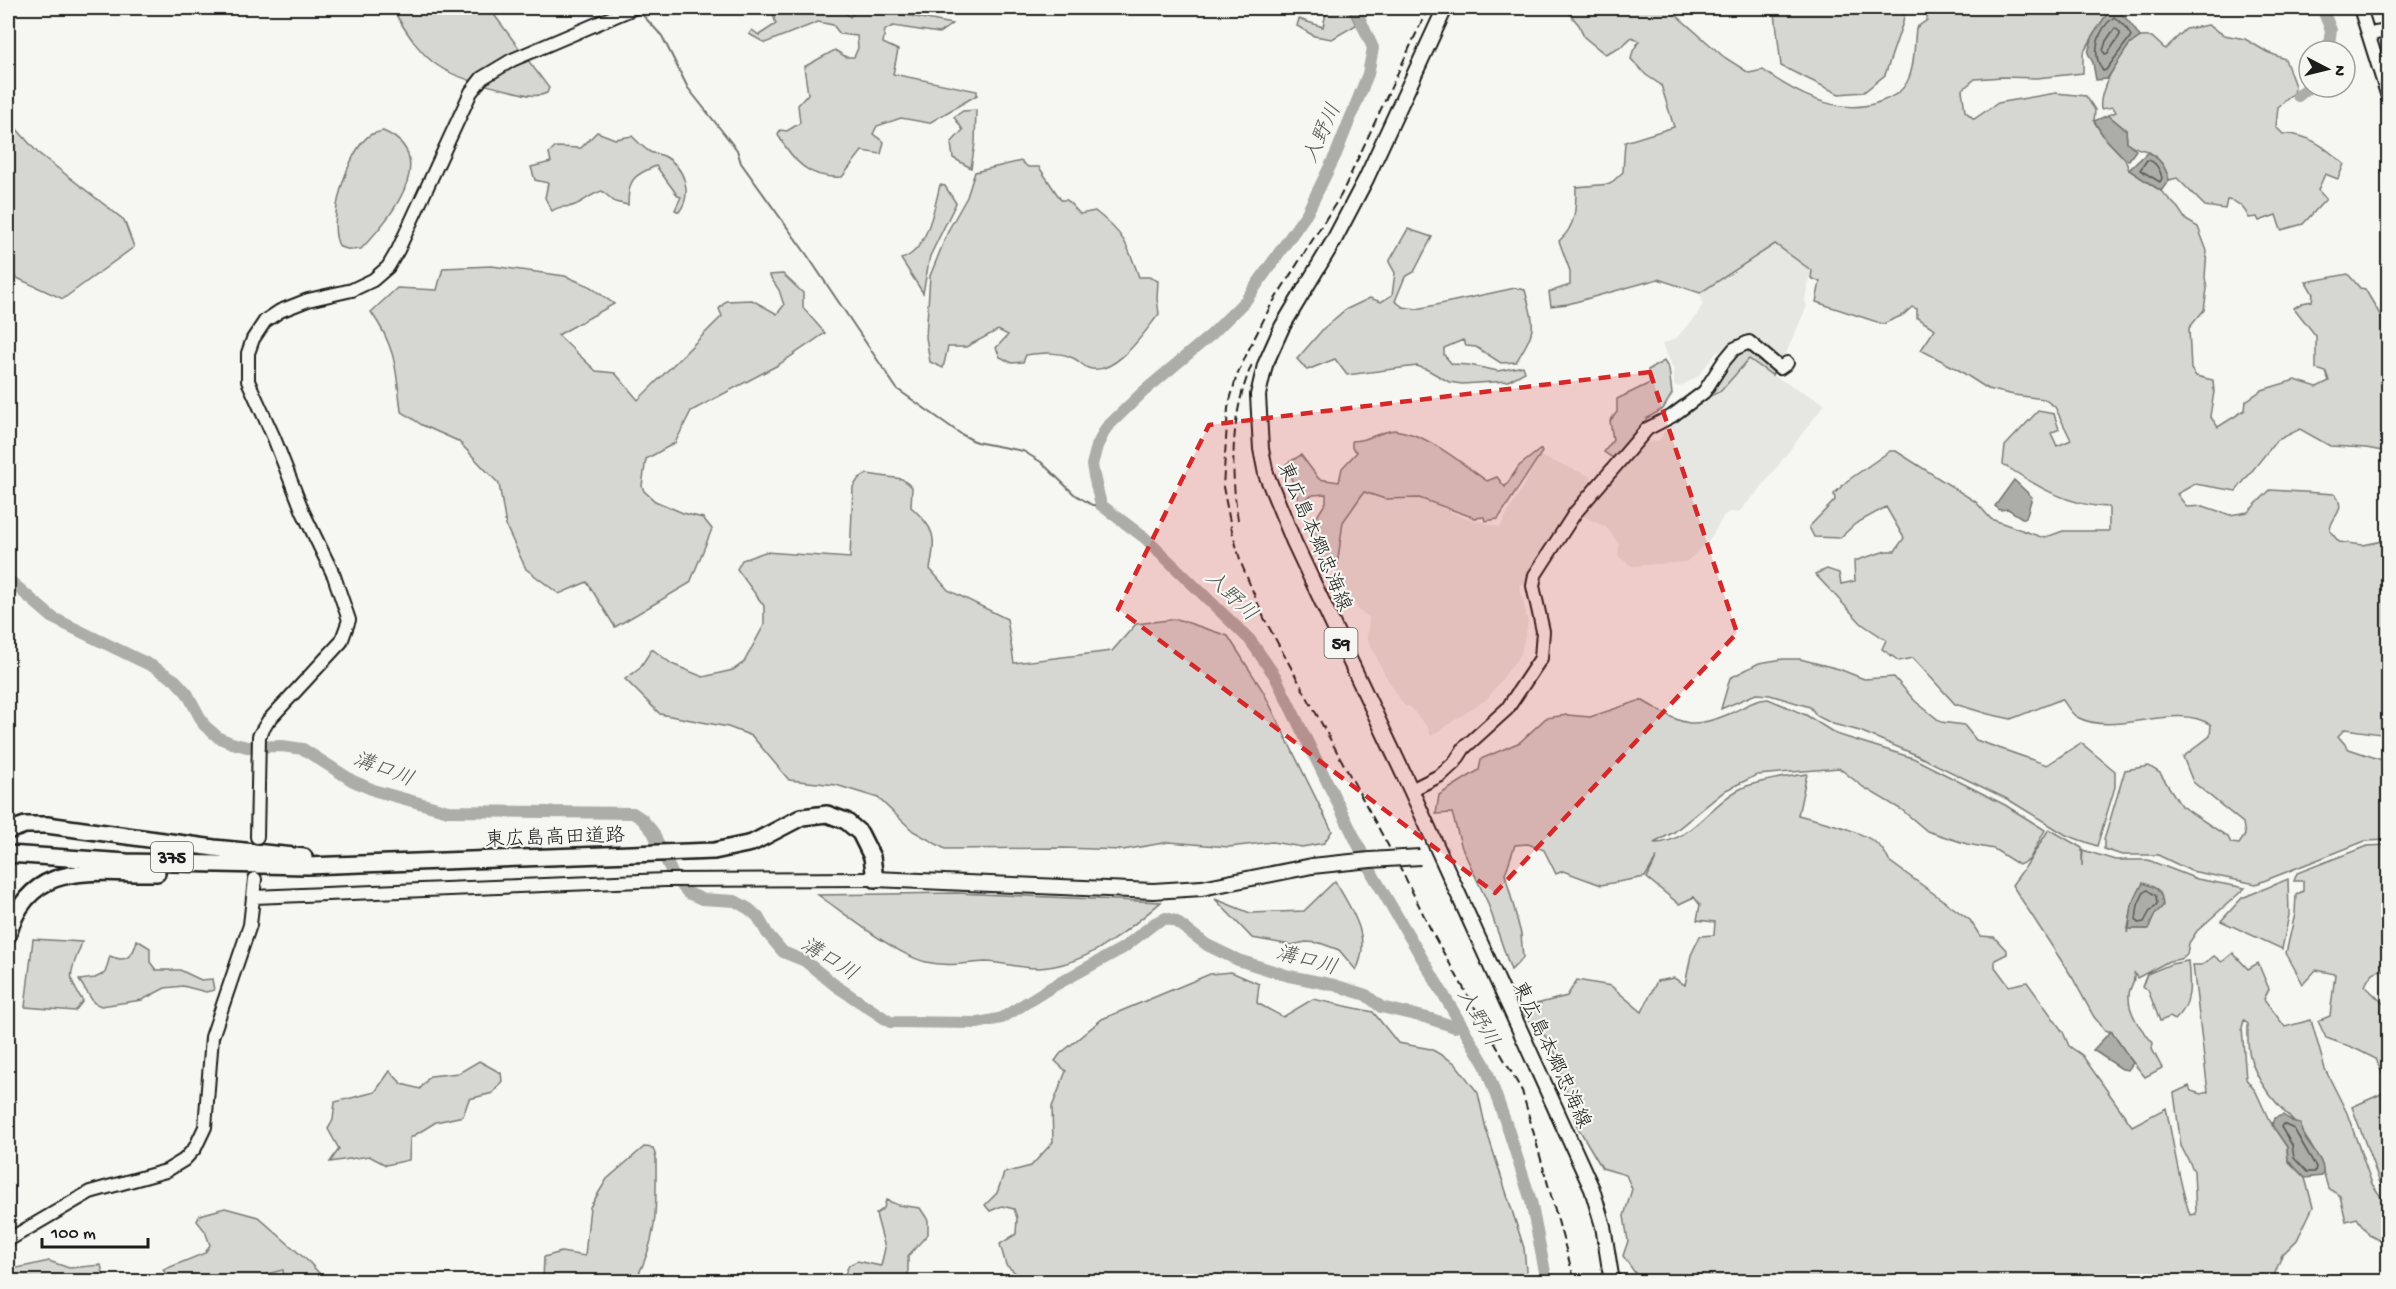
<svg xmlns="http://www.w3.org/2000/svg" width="2396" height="1289" viewBox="0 0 2396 1289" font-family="'Gochi Hand','Klee One',sans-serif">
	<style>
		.built { fill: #e6e6e2 }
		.green { fill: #d6d6d2; stroke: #797977; stroke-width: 1.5; fill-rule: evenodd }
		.water { fill: #acaca9; stroke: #727271; stroke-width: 1.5 }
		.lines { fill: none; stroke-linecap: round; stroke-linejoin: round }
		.shore { stroke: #565654; stroke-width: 1.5 }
		.stream { stroke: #727271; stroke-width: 2 }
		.river { stroke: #acaca9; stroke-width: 12 }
		.secondary-casing { stroke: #1c1c1c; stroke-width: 16 }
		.primary-casing { stroke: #1c1c1c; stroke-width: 18 }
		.highway-casing { stroke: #1c1c1c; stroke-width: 20 }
		.secondary { stroke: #f6f6f2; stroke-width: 12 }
		.primary { stroke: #f6f6f2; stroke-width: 14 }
		.highway { stroke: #f6f6f2; stroke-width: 15 }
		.rail { stroke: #1c1c1c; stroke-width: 2; stroke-dasharray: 9 4.5; stroke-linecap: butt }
		.primary-bridge-casing { stroke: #1c1c1c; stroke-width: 18; stroke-linecap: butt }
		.primary-bridge { stroke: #f6f6f2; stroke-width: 14 }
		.marked { fill: #d62828; fill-opacity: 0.2; stroke: #d62828; stroke-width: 4.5; stroke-dasharray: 12 8; stroke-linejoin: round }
		.labels { text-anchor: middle; stroke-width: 4.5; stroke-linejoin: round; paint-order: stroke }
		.shield { fill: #f6f6f2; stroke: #5d5d5c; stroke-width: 1.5 }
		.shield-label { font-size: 18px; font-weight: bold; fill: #1c1c1c }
		.street-label { font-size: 20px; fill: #1c1c1c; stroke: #f6f6f2 }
		.water-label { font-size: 21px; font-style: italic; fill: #565654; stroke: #f6f6f2 }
	</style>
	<rect width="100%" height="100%" fill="#f6f6f2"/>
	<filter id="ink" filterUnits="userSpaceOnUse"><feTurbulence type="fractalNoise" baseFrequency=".0167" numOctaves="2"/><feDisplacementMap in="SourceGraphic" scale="12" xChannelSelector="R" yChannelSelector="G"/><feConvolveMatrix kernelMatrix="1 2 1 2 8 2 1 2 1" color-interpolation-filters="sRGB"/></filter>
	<g filter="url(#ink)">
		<!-- built -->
		<path class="built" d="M1775,244l37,27 -5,14 -2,17 2,4 -25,56 -31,-26 -35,17 -19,24 -18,10 -5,-2v-15l-12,-26 13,-5 21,-23 7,-12 -3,-11z
			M1749,359l23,16 53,29 -65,85 -21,23h-9l-6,3 -15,26 -23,21 -54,4 -14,-10 1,-12 -13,-17 -23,-11 9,-13 52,-60 15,-2 11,-19 13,-6 6,-8 32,-17z
			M1540,456l50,20 2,7 -20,23 -30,50 -12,10 -4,19 -7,-1 9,38 -7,32 -34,45 -56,37 -3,-8 -19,-22 -4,1 -20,-32 -18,-37 2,-21 -10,-6 -21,-34 -1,-11 6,-44 21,-30 21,7 33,-1 47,20 35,9z"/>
		<!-- green -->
		<path class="green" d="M392,8h102l1,8 54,72 -2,5c-12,6 -27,0 -40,-3 -67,-16 -80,-22 -115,-82z
			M771,8h21l2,3 9,-3h37l10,9 8,-9h42v6l52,10 -13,9 -46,-7 -8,4 -2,13 15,7 -5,24 84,17v4l-48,28 -28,-5 -24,8 -4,8 11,8 -3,12 -19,-3 -20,26c-33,2 -48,-15 -64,-42l2,-5 7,1 13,-8 -2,-18 10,-11 -4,-27 31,-17 11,7h8l4,-9 -1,-12 -17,-2 -7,-9 -15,-3 -53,21 -16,-9 3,-4 7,5 17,-11z
			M1327,8h21l8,17 -24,14 -18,-3 -17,-10 2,-7 24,8z
			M1569,8h99l56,49 25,16 14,-3c33,24 78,48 119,31 10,-4 19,-8 25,-19 8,-15 7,-37 9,-54l11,-8 1,-9 -5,-3h188l-28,45v20l-46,5 -35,-1 -27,2 -13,11 3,21 9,8 24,-16 58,-10 30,3 9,14 -1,11 10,16 21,22 4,11 32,21 17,17 8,12 12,7 9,24 -2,26 2,12 -3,21 -15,18 2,41 5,7 17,4 1,12 -4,24 8,11 27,-17 1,-9 16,-11 33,-10 22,7 12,-6 -3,-9 -10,-3v-33l-22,-28 8,-5 10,-2 1,-7 -7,-12 42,-8 12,14 5,1 23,39v124l-22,-4 -36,-2 -30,-17 -24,12 -40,50 -41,-7 -18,10 10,13 16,-1 27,9 18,-3 22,-22 65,4c13,18 -5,22 -5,37l9,11 24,3 25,-5v195l-43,-6 -7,7 11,13 39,13v78l-23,1 -109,43 -65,-13 -33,-16h-36l-18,-6v-9l21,-70 24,-4 11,7 21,33 47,31 3,6 8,1 6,-9 -2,-12 -50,-41 -10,-25 27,-21 1,-11c-36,-24 -96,13 -134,-8 -6,-3 -11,-13 -15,-18l-51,20 -23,-5 -33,-10 -42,-46 -14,3 -17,-12 4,-9 -24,-16 -47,-50 12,-5 12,4 2,11 14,-3 -1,-20 32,-10h9l9,-13 -18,-31 -31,17 -15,14 -26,-1 -5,-10 26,-27 -1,-6 13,-13 43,-30h6l80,51 15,17 53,19 19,-7h46v-24c-41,-1 -73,-21 -106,-43l2,-18 33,-35 16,3 5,15 -8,4 6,13 14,-6 -16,-33 -11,-8 -30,-4 -26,-6 -31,-20 -36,-19 14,-21 -18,-11v-9l-5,-2 -9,8 -20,9 -67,-22 4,-20 -9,-4 1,-7 -37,-27 -75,49 -42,-14 -90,25 -17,2 -2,-14 21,-7v-14l-11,-30c17,-15 17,-32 17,-54l34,-3 13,-12 2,-30 49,-15 -13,-42 -15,-10 -15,-16 2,-8 6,-10 -7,-4 -10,9 -17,8 -21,-17 -5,-12 -11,-13z
			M1798,8h107l-2,14 -18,53 -21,17 -25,2 -58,-28 -6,-53z
			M2208,25l16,10 21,4 22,13 18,7 10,27 -1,7 -16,14 -2,20 7,7c25,-1 43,14 61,30l-6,15 -13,-5 -7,16 8,9 -23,25 -22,6 -5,-15 -17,6 -2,-4 -8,1c-4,-9 -10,-17 -22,-18l-2,9 -20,-3 -28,-28 -8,2c-3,-11 -10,-22 -20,-28 -9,-4 -13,-2 -22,-10l-1,-12 -18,-15 8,-3 -3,-5 -12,2c-3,-18 21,-62 37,-71 4,-2 10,-1 14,-1l13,12 21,-20z
			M976,110l-1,33 -4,25 -18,-10 -2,-15 12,-13 -9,-13 9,-6z
			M8,119l29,33 87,68 10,27 -71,52 -55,-25z
			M383,131c59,25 6,89 -22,118l-10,1 -11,-3c-15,-22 8,-98 30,-112 3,-2 9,-3 13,-4z
			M597,132l18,7 17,-3c5,5 11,12 18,16 4,2 9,2 14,4 21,11 29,38 15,56l-4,-2 6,-13 -3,-1 -22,-30c-23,9 -28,14 -28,39l-13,-3 -13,-11c-11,3 -17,10 -27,14 -8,4 -13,-1 -23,6l-7,-13 3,-15 -13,-3 -4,-13 20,-5 -2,-9 7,-6 25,1z
			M1021,161l7,6h11l22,33h6l13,14 15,-3c29,23 32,32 44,66h10l9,4 -1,17 2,16c-14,17 -44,64 -71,54 -5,-2 -10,-8 -15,-10 -15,-7 -31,-5 -47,-3l-3,7 -11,1 -12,-6 -4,-9 12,-13 -10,-5 -32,17h-18l-5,21 -13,-6 -4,-25 4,-61 19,-47 18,-32 8,-25z
			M940,185l5,1 11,17 -26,53 -7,37 -22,-34c26,-7 33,-50 39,-74z
			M1408,229l24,8 -18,35 -9,5 -10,24 8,6 14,2 98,-21 10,2c10,38 12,38 -9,72l-15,1 -25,-16 -10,-1 -3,-6 -19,8v7l8,9 17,1 29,6 25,-5 2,6 -17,9 -46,3 -13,-2 -21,-12 -11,-4 -70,9 -12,-16 -28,11 -10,-11 27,-31 21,-18 25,-12 11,4 11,-7 3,-22 -6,-11z
			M492,266l73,10 24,10 25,18 -56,31 38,36 19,2 23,27 84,-84 -3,-7 7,-8 26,-1 25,14 7,-9 -5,-15 -10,-15 14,-1 20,19v15l22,25 -47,32 -87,46 -16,32 -29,16 -4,27 2,5 11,10 28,12 20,5 9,11 -22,54 -75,44 -28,-45 -28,12 -33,-25 -20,-43 -7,-42 -41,-43 -36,-16 -21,-14c-5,-42 -5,-64 -30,-99l26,-24 40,2 6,-22z
			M1746,347l29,21 -3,7 -23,-16 -28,32 -15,7 31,-46z
			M1664,361l5,8 3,25 -9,15 -16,9 -20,30 -14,10 -9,-6 9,-12 -3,-19 7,-9v-13l33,-16 -2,-13z
			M1394,430c35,4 65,32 93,51l10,-4 8,10 14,-21 22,-17 1,3 -44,67 -13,2 -1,-4 -9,1 -56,-20 -34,1 -21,-7 -21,30 -6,44 -12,2 -15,-40 16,-26v-8l-13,1 -13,8 -14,-39 15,-9 18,24 20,3 3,-14 15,-16 -5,-4v-7c16,0 27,-9 42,-11z
			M867,474l35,5 10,8 -1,20c25,23 25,29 19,62l18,21 59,29 7,44 98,-12 24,-27 41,-5 51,17 35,55 69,140 -8,12 -22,4 -30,-5 -43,5 -60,-5 -46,8 -60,-2 -118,1 -32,-18 -35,-33 -42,-13 -47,-5 -37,-44 -24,-9 -68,-13 -35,-35 14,-10 13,-20 20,15 31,13 30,-7 11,-8 20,-37v-19l-27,-37 5,-9 23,-8 85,6 3,-71 6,-9z
			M1783,659h17l39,10 25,10 30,-2 21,24 26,21 23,3 12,15 71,25 34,-22 34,28v16l-18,59 -31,-11 -57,-35 -95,-46 -54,-23 -27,-7 -16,-8 -7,-9 -40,-12 -14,-1 -35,15 9,-31 29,-15z
			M1768,699l38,16 30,19 77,24 92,47 40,25 -16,30 -10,5 -25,-16 -27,-5 -40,-13 -25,-21 -39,-23 -24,-19 -82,7 -31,15 -52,42 -20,11c39,0 59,-45 93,-57 19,-7 40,-9 60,-12l-9,41c21,6 71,16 84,34 3,3 5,8 7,12l81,59 10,16 14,1 13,14v3l-12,6v7l14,19 18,-4 36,50 6,14 13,9 50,71 34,-18c8,36 12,72 24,107l6,-1 -2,-43 -13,-25 -7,-53 15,-7 2,5 10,3 7,-2 -15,-127h9l12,-9 8,6 11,-9 15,16 10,-6 11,26 -5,10 21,28 26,-7 14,49 22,44 25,71 16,23v38l-19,-10 -12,-17 -11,3 -6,-25 -12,-8c-6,-24 -18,-48 -34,-66 -18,-19 -38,-40 -44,-66 -3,-10 -2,-22 -2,-32l-4,-4 -2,8 4,51 10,13 12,26 19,29 1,14 17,17 8,29 -16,33 -15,15 -10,26 -590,1 -4,-7 -38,5 -17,-24 5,-15 -4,-25 8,-27 -6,-14 -24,-7 -26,-44 -24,-81 -35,-34 50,-13 10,-16 34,6 31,26 15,-31 17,-3 11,7 6,-30 9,-19 14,-1 1,-13 -18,-2 3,-15 -6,-8 -15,7 -32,-26 10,-21 -12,20 -44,8 -38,-14 -7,3 -12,-24 -16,-6 -13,1 -10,29 16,60 2,24 -12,12 -24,-69 -25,-53 -10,-35 -16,1 3,-19 40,-25 2,-11 39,-17 26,-24 21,-3 23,2 51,-17c38,21 45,32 88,14 14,-6 24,-14 39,-15z
			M2049,829l33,19v18l1,-16 32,10h33l49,19 48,9 -48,43 -8,12 -2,11 -7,5 -11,2 -32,17 -3,-6c2,12 -5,14 -5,23 -1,20 13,35 24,48l-1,6 10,19 -17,9 -17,-21 -16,-24 -7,-2 -11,-13 -22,-40 -60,-92 16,-22zM2133,902l22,12 -7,15h-19l-2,4z
			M2388,845v126c-13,-3 -18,3 -23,15l23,22v79l-12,-28 -22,-11 -28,-10 -8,-17 12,-5 5,-42 -19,-4 -13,14 -17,-31 9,-39 1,-19 7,-4v-10h-9l3,-8 70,-27z
			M2288,879l1,36 -7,34 -61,-28 21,-23z
			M1335,881c16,28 38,57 21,89l-17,-20 -19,-7 -14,-1 -15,3 -39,-7 -37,-39 35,14 54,-2z
			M956,893l205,9c-34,29 -75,64 -122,66 -18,1 -36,-6 -54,-6 -20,1 -39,5 -59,0 -30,-7 -80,-48 -108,-67z
			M33,939l49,3c-10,30 -18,31 1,59l-8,10 -50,-4z
			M137,940l13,8v14l6,8h24l21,10 11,-1 2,11 -8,2 -23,-6 -18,2 -23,12 -41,6 -7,-3 -15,-23 16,-2 10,-5 5,-17c16,8 24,-1 27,-16z
			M2188,961c2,22 5,43 -13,59l-5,-3 -10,4 -12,-31 -6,-3 5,-13 24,-10z
			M1231,972l28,12 -2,19 26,14 30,-18 60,13 25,31 33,6 24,14 23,30 8,36 38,119 3,33 -500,1 -21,-17 -6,-21 16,-10 1,-16 -3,-9 -12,-3 -12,5 -5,-6 12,-12 7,-20 27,-7 22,-24 -1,-35 14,-36 -11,-10 5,-7 42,-35 108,-45z
			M479,1061l22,12 1,8 -9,12 -24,6 -6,17 -27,6 -26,16 -1,22 -23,5 -17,-9 -39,6 9,-13 -11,-20 5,-9 2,-18 40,-10 15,-21 12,13 18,5 10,-13 29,-3z
			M2388,1091v104l-8,-12 -28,-76z
			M644,1147l9,1 3,9c0,48 3,81 -21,124h-95l3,-1 1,-23 17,-5 24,4 5,-49 17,-28z
			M886,1200l12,5 22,3 8,12v14l-20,22v20l3,5h-69l7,-16 8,-4 24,5 4,-18 -9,-34 8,-6z
			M225,1208l33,9 52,46 16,18h-42l-1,-11 -16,4 -4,7h-47l-5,-5 -5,5h-38l3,-2 -8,-9 42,-17 5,-8 -5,-14 -8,-10 3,-6z
			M49,1261l20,7 32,-3 4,16h-97v-11z"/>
		<!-- water -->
		<path class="water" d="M2111,8c12,4 22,18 29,29l-11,8 -22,34 -11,1 -3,-17 -5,-10 5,-18z
			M2108,115l18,15 1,12 9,8 -7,10 -4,-1 -21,-22 -10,-16z
			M2148,152c12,6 18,15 21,28l-8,11 -32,-21z
			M2014,480l18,17 -6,21h-4l-14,-9 -8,1 -5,-4z
			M2143,883c15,5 19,7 20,23l-8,8 -7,15h-19l3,-25z
			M2111,1031l22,32 -5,7 -6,-1 -29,-19z
			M2283,1115l12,8 6,1c-2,18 28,34 21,52l-17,2 -17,-18 -1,-13 -15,-22 2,-7z"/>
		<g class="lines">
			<!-- shore -->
			<path class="shore" d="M2114,17l12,10 5,9 -25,34 -3,1c-12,-17 -6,-41 11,-54z
				M2115,28l5,4v3l-12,18 -3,1 -2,-3 3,-10z
				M2147,160c8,0 14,11 15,18l-2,4 -20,-12z
				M2147,890l9,6 1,8 -7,7 -6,11 -6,1 -2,-3 2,-15 6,-13z
				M2283,1124l11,5 22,38 -1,5h-8l-13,-14 -2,-13 -11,-18z"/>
			<!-- stream -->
			<path class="stream" d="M638,10l24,26 26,52 49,62 4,13 66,92 90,134 64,45 15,8 47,9 18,11 33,32 18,11h9"/>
			<!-- river -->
			<path class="river" d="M1355,8l18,40 -5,26 -32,80 -29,59 -61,87 -34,34 -69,58 -37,36 -9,18 -5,19 2,11 7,29 44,33 105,102 25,36 98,199 112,190 23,64 23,72 16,81
				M2322,8l9,22 -3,21
				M2298,96l11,-9
				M8,579l45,39 101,49 21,13 12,13 17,32 15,13 13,5 15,4 35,-1 21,3 50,32 23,10 72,20 185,2 9,6 11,13 20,43 15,18 14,6 33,2 14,8 9,8 9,16 16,19 22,9 31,25 54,36 88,1 24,-5 48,-30 73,-40 32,-25 11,-5 9,3 32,24 31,15 51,16 45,9 32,10 15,12 47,11 27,9 6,-3"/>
			<!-- secondary casing -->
			<g class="secondary-casing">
				<path id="secondary" d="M2360,8l28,89
					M2369,34l19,-3
					M1411,790l30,-15 14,-13 9,-14 43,-39 34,-51 2,-27 -10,-45 2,-11 40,-62 72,-84 25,-13 32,-24 20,-31 10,-12 15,-7 31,26 7,-5
					M257,837l2,-101 9,-15 73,-79 8,-22 -15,-44 -31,-64 -29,-74 -26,-57v-28l5,-14 12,-18 15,-10 28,-11 44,-10 21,-10 15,-13 10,-17 73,-158 11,-14 30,-18 122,-52
					M254,897l411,-17 210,-1
					M8,1240l82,-48 76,-21 18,-11 11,-12 10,-21 7,-90 38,-112 5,-46"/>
			</g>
			<!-- primary casing -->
			<g class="primary-casing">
				<path id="primary" d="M1445,8l-79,171 -33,63 -51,85 -17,38 -7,30 3,54 5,25 28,68 117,248 181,399 11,37 9,56
					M875,879l278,12 49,-3 110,-22"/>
			</g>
			<!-- highway casing -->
			<g class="highway-casing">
				<path id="highway" d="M8,831l17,-6h22l167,23 90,9
					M8,854l119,8 180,4 407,-15 38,-8 50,-26 25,-3 19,7 14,12 12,24 3,22
					M8,935c22,-77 85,-61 149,-62"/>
			</g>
			<!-- secondary -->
			<use href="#secondary" class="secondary"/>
			<!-- primary -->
			<use href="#primary" class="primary"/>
			<!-- highway -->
			<use href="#highway" class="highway"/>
			<!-- rail -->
			<path class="rail" d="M1428,8l-87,187 -71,112 -22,44 -12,27 -8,30 -5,79 8,40 10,36 23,55 138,253 32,65 88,155 53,191
				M1238,520c-8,-53 -7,-106 14,-156"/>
			<!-- primary-bridge casing -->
			<g class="primary-bridge-casing">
				<path id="primary-bridge" d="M1312,866l58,-6 50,-3"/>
			</g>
			<!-- primary-bridge -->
			<use href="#primary-bridge" class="primary-bridge"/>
		</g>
	</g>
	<!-- marked area -->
	<path class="marked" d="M1650,372l87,261 -242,260 -377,-284 91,-184z"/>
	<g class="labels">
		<!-- shield labels -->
		<g class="shield">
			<rect x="1324.5" y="628" width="33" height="30" rx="4.5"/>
			<rect x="151" y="842" width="42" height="30" rx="4.5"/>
		</g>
		<g class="shield-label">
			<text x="1341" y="649">59</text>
			<text x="172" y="863">375</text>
		</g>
		<!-- street labels -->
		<g class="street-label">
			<text transform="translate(1316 536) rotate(67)" y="7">東広島本郷忠海線</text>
			<text transform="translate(555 836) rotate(-2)" y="7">東広島高田道路</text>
			<text transform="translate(1553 1054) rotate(65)" y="7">東広島本郷忠海線</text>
		</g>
		<!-- water labels -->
		<g class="water-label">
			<text transform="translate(1321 133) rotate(-66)" y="7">入野川</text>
			<text transform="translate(1232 595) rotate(44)" y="7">入野川</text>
			<text transform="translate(384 768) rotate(21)" y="7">溝口川</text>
			<text transform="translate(830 958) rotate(32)" y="7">溝口川</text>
			<text transform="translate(1307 959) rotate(15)" y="7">溝口川</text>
			<text transform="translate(1479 1017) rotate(60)" y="7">入野川</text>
		</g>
	</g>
	<!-- margin -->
	<rect width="2396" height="1289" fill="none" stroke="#f6f6f2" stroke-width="30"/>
	<rect x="15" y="15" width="2366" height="1259" fill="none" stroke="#1c1c1c" stroke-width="2" filter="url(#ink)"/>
	<!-- north arrow -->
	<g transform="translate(2327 69) rotate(97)"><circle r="28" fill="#f6f6f2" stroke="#9f9f9c" stroke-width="1.5"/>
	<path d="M0-4.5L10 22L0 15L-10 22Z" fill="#1c1c1c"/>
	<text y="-9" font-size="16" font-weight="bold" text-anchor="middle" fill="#1c1c1c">N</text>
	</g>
	<!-- scale -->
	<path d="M42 1238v9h106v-9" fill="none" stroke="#1c1c1c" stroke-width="3"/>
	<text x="51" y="1238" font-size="18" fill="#1c1c1c" stroke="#f6f6f2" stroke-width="4.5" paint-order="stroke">100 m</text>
</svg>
